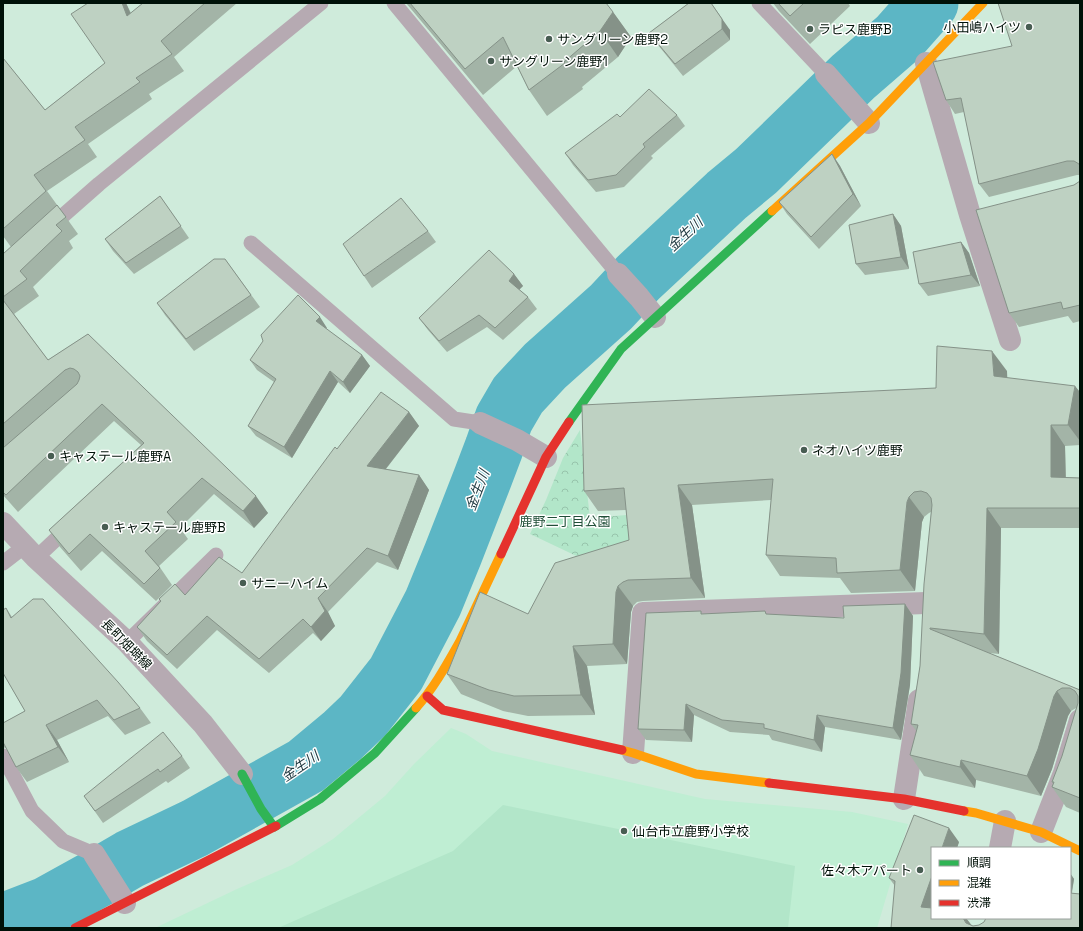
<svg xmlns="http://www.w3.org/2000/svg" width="1083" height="931" viewBox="0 0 1083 931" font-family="'Space Grotesk','Noto Sans JP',sans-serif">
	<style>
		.built { fill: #bfeed3 }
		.grass { fill: #b2e6c9 }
		.park { fill: url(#park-crowns) }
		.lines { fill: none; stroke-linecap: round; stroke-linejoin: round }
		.river { stroke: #5cb6c5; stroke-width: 59 }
		.lane { stroke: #b6aab2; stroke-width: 15 }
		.street { stroke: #b6aab2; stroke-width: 22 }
		.fast { stroke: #30b455; stroke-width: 9 }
		.slow { stroke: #ff9f0a; stroke-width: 9 }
		.jam { stroke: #e5322d; stroke-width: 9 }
		.wall { fill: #a3b4a7 }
		.shaded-wall { fill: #859288 }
		.building { fill: #bed1c2; stroke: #859288 }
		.poi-dot { fill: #485d52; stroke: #fff; stroke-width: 1.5 }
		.labels { text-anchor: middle; stroke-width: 3; stroke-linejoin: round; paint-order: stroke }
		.poi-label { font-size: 13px; fill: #001108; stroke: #fff; text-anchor: start }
		.park-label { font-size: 13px; fill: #204f38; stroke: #fff }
		.street-label { font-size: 13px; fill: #001108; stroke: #fff }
		.water-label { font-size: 14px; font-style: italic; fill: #243d44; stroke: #fff }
	</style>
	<defs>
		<pattern id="park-crowns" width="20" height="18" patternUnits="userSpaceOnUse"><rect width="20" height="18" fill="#b2e6c9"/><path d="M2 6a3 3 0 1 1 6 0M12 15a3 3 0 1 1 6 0" fill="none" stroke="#97c4ab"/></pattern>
	</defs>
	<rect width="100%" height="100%" fill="#cfebdb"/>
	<!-- built -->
	<path class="built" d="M451,728l15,6 26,17 213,48 147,13 56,12 -31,104h-722l82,-39 55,-24 41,-26 52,-43 29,-32z"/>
	<!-- grass -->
	<path class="grass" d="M503,805l292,61 -7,62h-510l175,-77z"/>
	<!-- park -->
	<path class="park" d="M580,430l10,88 73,-6 1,26 -77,23 -57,-27 16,-34 17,-42z"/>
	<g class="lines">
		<!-- river -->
		<path class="river" d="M3,923l44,-17 47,-26 36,-21 65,-31 111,-62 36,-30 21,-20 33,-42 37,-71 20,-49 30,-77 11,-29 10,-29 14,-24 27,-29 66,-59 27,-29 89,-83 29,-24 97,-94 45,-39 31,-35"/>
		<!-- lane -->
		<path class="lane" d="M394,3l224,271
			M759,3l67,71
			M49,228l50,-44 222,-181
			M251,243l203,176 26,4
			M36,558l34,-32
			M3,563l22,-17
			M127,642l89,-87
			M3,756l29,55 31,30 31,13"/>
		<!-- street -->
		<path class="street" d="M926,63l44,152 40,125
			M826,74l43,49
			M618,274l21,23 16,20
			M480,423l37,17 29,17
			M3,523l33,35 91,84 76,82 39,50
			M633,753l10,-140 283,-10
			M904,799l15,-99
			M1041,832l23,-59 16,-53
			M1000,848l5,-27
			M94,854l31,49"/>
		<!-- fast -->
		<path class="fast" d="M569,422l52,-73 151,-138
			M242,774l19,35 13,18
			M276,826l44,-27 55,-46 41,-45"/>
		<!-- slow -->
		<path class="slow" d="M772,211l97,-88 114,-120
			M416,708c18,-20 31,-44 44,-67 14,-29 27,-58 41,-87
			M622,750l11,3 63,21 73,9
			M964,811l12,2 65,19 39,19"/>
		<!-- jam -->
		<path class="jam" d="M501,554l45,-97 23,-35
			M427,696l16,14 179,40
			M769,783l135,16 60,12
			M75,928l201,-102"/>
	</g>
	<!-- wall -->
	<path class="wall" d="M88,3h38l5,10 12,-10h94l-63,54 10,14 -35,23 3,5 -64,45 9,13 -50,34 31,43 -9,7 4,7 -40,39 6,9 -25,18 34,46 40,-26 180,179 -14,15 -40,-34 -34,34 8,11 -29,27 13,19 -16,16 -54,-50 -21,20 -21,-24 -11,-17 92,-85 -27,-24 -96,91 -15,-17v-241l8,-7 -8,-11v-178l42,52 60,-47z
		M406,3h177l1,1 29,8 18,25 -13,20 -36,30 1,2 -36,27 -18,-26 -12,-24 -34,29z
		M689,3l41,27v10l-47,36 -25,-31 -9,-12z
		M773,3h75l2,3 -40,38 -31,-33z
		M1080,3v172h-3l-88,22 -10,-13 -15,-72 -9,2 -9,-14 66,-54z
		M677,115l8,11 -34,30 2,2 -29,29 -28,5 -23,-27 -8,-12 55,-36z
		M832,154l8,12 21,40 -42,43 -32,-35 -8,-12z
		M1080,181v140l-7,2 -5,-7 -49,11 -10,-14 65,-128z
		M160,196l29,42 -55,36 -21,-23 -8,-12z
		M893,214l8,12 8,43 -44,6 -9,-11z
		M428,231l8,11 -64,46 -8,-12z
		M961,242l8,11 11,33 -52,10 -9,-12z
		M225,259l35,48 -66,44 -29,-36 -8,-12z
		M514,274l9,12 -4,3 9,8 9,12 -34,31 -16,-13 -40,25 -19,-22 -9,-12z
		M327,328l-1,1 36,26 8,11 -20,27 -12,-11 -46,76 -36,-22 -8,-10 26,-44 -17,-12 -7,-10z
		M1007,371v7l73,14v53l-15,1 1,31 14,1v50h-79l-2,126 -10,-1 91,37v123l-14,-6 -14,-20 1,-3 -1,-2 10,-26 14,-48 -5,3 -3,5 -16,53 -11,27 -65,-16 -1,8 -51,-12 -14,-21 7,-23 -6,-8 9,-58 11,-154 -2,1 -5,4 -2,5 -7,69 -64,2 -11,-15 -60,-2 -14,-21 5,-55 -79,5 13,93 -62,3 -6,1 -4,4 -2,6 -4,52 -40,2 8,49 -67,1 -25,-5 -42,-17 -14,-20 182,-134 -3,-30 -28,1 -14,-20 352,-103z
		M409,412l10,14 -33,43 33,6 10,15 -31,80 -21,-8 -49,50 7,14 -14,15 -8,-8 -44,40 -52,-43 -40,39 -30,-28 -10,-14 24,-26 -2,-2 26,-4 57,-22 95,-124z
		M905,604l8,12 -3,69 -9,55 -76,-13 -3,25 -50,-12 -3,-5 -39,-3 -36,-17 -2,27 -46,-2 -8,-11 63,-118 1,3h66l76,4z
		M3,606l1,3 2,-1 6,9 128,91 11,15 -26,12 -17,-19 -51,24 12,22 -42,20 -11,-15 -10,-19 -3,-1v-24l22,-12 -22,-38z
		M182,756l8,12 -22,15 -2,-2 -63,42 -19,-27z
		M959,842l-27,76h34l5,7 2,1 97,-8v-45l4,6 -2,14 8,35h-189l4,-42 -6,-8z"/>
	<!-- shaded-wall -->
	<path class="shaded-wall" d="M122,3h4l13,30 -12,-17z
		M583,3l18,26 12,-17 18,25 -13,20 -18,-26z
		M711,3l19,27v10l-8,-11z
		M832,154l8,12 21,40 -8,-12z
		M893,214l8,12 8,43 -8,-12z
		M961,242l8,11 11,33 -9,-11z
		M514,274l9,12 -6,6 -8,-11z
		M320,317l7,11 -4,4 -7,-11z
		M992,351l15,20 1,25 -14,-20z
		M362,355l8,11 -20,27 -7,-11z
		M330,371l8,11 -46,76 -8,-11z
		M1075,386l5,6v49l-12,-16z
		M409,412l10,14 -42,54 -10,-14z
		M1051,425l14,21 1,51 -15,-20z
		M419,475l10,15 -31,80 -10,-14z
		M678,485l14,20 13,93 -14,-20z
		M256,496l12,17 -14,15 -11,-17z
		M909,497l15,20 -2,5 -7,69 -15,-21 7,-68z
		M987,508l14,20 -2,126 -15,-20z
		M618,586l15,20 -2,6 -4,52 -14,-20 3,-52z
		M318,598l10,14 7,14 -14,15 -10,-14z
		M905,604l8,12 -3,69 -9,55 -8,-12z
		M573,646l14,20 8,49 -14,-20z
		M1057,691l14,20 -3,5 -16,53 -11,27 -14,-20 27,-80z
		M686,704l8,11 -2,27 -8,-12z
		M817,715l8,12 -3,25 -8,-12z
		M46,725l11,15 12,22 -11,-15z
		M961,760l15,20 -1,8 -15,-21z
		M949,828l10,14 -2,6h-15z
		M1070,873l4,6 -4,23z
		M932,876v42l-11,-11z
		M963,918h3l7,9 -3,1z"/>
	<!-- building -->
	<path class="building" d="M88,3h34l5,13 16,-13h62l-44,38 11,13 -36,24 4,4 -65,45 10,13 -51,35 12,16 -43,38v-171l42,52 60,-47 -34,-49z
		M410,3h173l1,1 1,-1h21l7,9 -13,19 -36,31 1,1 -36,27 -26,-53 -38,32z
		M689,3h22l11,16v10l-47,35 -26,-31z
		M778,3h26l-14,13z
		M998,3h82v163l-1,-2 -5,-3h-7l-88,23 -18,-86 -15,2 -13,-38 79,-16z
		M649,89l28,26 -34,29 2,3 -29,28 -28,5 -23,-27 52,-39 3,3z
		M832,154l21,40 -42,43 -32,-35z
		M1080,181v124l-17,4 -2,-7 -52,11 -33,-103 98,-25z
		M160,196l21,30 -55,37 -21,-24z
		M401,198l27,33 -64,45 -21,-32z
		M57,205l9,12 -10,8 6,6 -42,40 7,8 -24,18v-43z
		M893,214l8,43 -45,7 -7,-39z
		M961,242l10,33 -52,9 -6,-32z
		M489,250l25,24 -5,7 19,16 -33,31 -16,-13 -40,26 -20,-23z
		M214,259h11l26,36 -65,44 -29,-36z
		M298,295l22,22 -4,4 46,34 -19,27 -13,-11 -46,76 -36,-21 28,-47 -26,-19 13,-19 -2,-6z
		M3,300l45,60 40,-26 168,162 -13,15 -41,-33 -35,34 9,10 -31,29 15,17 -16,16 -54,-50 -21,20 -20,-24 95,-87 -42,-39 -96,91 -3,-3v-44l74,-64 2,-4 1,-4 -2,-4 -4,-3 -4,-1 -5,2 -62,54z
		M937,346l55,5 2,25 81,10 -7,39h-17v52l29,1v30h-93l-3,126 -54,-6v1l150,61v108l-28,-11 2,-5h-2l10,-26 16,-53v-7l-3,-5 -5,-3h-8l-5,3 -3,5 -16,53 -11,27 -66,-16 -1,7 -50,-12 8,-30 -7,-1 9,-58 4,-82 8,-79 -1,-7 -4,-5 -6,-2 -7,1 -5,5 -2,5 -7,68 -63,3 -1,-15 -70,-3 7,-76 -95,6 13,93 -63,2 -5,2 -5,4 -2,6 -3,52 -40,2 8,49 -67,1 -25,-6 -42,-16 33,-82 48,22 27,-51 74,-23 -5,-52 -40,3 -2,-86 354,-17z
		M381,392l28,20 -42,54 52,9 -31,81 -21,-8 -49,50 7,13 -14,16 -8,-8 -44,40 -52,-43 -40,39 -30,-28 24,-26 -2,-2 16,-15 10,11 34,-38 23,16 93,-126 2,2z
		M33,599h10l75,83 22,26 -26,12 -17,-20 -51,25 12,22 -42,20 -13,-25v-19l22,-12 -22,-38v-63l3,-2 5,10z
		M905,604l-4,69 -8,55 -76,-13 -3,25 -50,-12v-4l-42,-4 -36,-16 -2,26 -46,-1 8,-116 55,-2v3l64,-3 1,3 78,4 -1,-12z
		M163,732l19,24 -22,16 -2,-3 -63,42 -11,-15z
		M914,815l35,13 -7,20h-10v28l-11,31 11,1v10h31l3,5 7,3 6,-1 5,-3 2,-4h84v-25l10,1v34h-189l4,-47 -6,-3z"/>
	<!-- markers -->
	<g class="poi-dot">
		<circle cx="1029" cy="27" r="4"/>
		<circle cx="810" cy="29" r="4"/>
		<circle cx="549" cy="39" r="4"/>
		<circle cx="491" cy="61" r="4"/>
		<circle cx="804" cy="450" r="4"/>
		<circle cx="51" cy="456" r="4"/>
		<circle cx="105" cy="527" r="4"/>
		<circle cx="243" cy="583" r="4"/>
		<circle cx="624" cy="831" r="4"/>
		<circle cx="920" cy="870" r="4"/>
	</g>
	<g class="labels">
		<!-- poi labels -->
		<g class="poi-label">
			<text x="1021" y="32" text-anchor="end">小田嶋ハイツ</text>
			<text x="818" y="34">ラピス鹿野B</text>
			<text x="557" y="44">サングリーン鹿野2</text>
			<text x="499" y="66">サングリーン鹿野1</text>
			<text x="812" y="455">ネオハイツ鹿野</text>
			<text x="59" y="461">キャステール鹿野A</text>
			<text x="113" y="532">キャステール鹿野B</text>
			<text x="251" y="588">サニーハイム</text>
			<text x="632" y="836">仙台市立鹿野小学校</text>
			<text x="912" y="875" text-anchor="end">佐々木アパート</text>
		</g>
		<!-- park labels -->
		<g class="park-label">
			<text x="565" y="526">鹿野二丁目公園</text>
		</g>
		<!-- street labels -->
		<g class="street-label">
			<text transform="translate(127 644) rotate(45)" y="5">長町畑塒線</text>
		</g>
		<!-- water labels -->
		<g class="water-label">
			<text transform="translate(685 234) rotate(-43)" y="5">金生川</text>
			<text transform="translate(477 490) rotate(-69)" y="5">金生川</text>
			<text transform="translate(300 766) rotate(-34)" y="5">金生川</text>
		</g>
	</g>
	<!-- border -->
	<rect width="1083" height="931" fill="none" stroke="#001108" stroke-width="8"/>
	<!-- legend -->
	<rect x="931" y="847" width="140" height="72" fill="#ffffff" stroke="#99a09c"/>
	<rect x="939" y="860" width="20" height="6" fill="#30b455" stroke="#99a09c"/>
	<text x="967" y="867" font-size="12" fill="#001108">順調</text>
	<rect x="939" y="880" width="20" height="6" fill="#ff9f0a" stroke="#99a09c"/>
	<text x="967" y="887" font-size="12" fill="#001108">混雑</text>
	<rect x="939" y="900" width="20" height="6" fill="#e5322d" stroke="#99a09c"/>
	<text x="967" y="907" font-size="12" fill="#001108">渋滞</text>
</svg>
